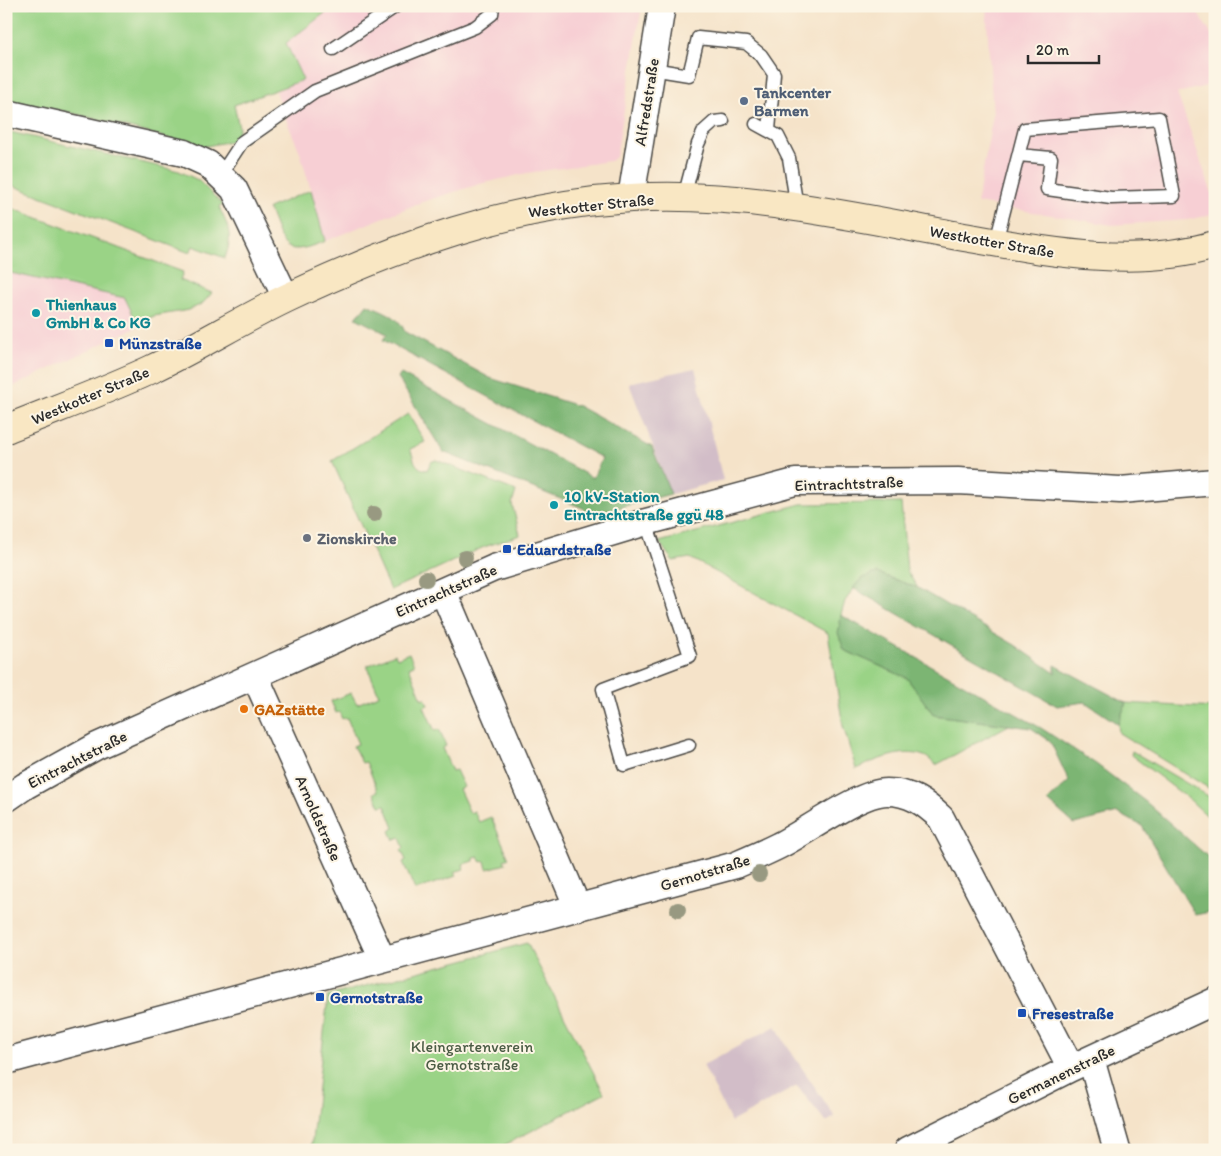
<svg xmlns="http://www.w3.org/2000/svg" width="1221" height="1156" viewBox="0 0 1221 1156" font-family="Itim,sans-serif">
	<style>
		.built { fill: #f7cfd4 }
		.industrial { fill: #d2bdc8 }
		.green { fill: #9ad386; stroke: #627f58 }
		.forest { fill: #7bb573; stroke: #53704f }
		.lines { fill: none; stroke-linecap: round; stroke-linejoin: round }
		.lane-casing { stroke: #494743; stroke-width: 15 }
		.street-casing { stroke: #494743; stroke-width: 29 }
		.secondary-casing { stroke: #494743; stroke-width: 30 }
		.lane { stroke: #fff; stroke-width: 12 }
		.street { stroke: #fff; stroke-width: 26 }
		.secondary { stroke: #f9e7c3; stroke-width: 28 }
		.tree { fill: #989981 }
		.service-dot { fill: #5c6f8a; stroke: #fcf5e5; stroke-width: 2 }
		.culture-dot { fill: #0f9aa8; stroke: #fcf5e5; stroke-width: 2 }
		.transit-dot { fill: #1a4fb4; stroke: #fcf5e5; stroke-width: 2 }
		.worship-dot { fill: #6b7280; stroke: #fcf5e5; stroke-width: 2 }
		.food-dot { fill: #e8710a; stroke: #fcf5e5; stroke-width: 2 }
		.labels { text-anchor: middle; stroke-width: 4; stroke-linejoin: round; paint-order: stroke }
		.service-label { font-size: 16px; font-weight: bold; fill: #4e5e75; stroke: #fcf5e5; text-anchor: start }
		.street-label { font-size: 16px; fill: #2b2b2b; stroke: #fcf5e5 }
		.culture-label { font-size: 16px; font-weight: bold; fill: #0d838f; stroke: #fcf5e5; text-anchor: start }
		.transit-label { font-size: 16px; font-weight: bold; fill: #164399; stroke: #fcf5e5; text-anchor: start }
		.worship-label { font-size: 16px; font-weight: bold; fill: #5b616d; stroke: #fcf5e5; text-anchor: start }
		.food-label { font-size: 16px; font-weight: bold; fill: #c56008; stroke: #fcf5e5; text-anchor: start }
		.park-label { font-size: 16px; fill: #4c5d46; stroke: #fcf5e5 }
	</style>
	<rect width="100%" height="100%" fill="#fcf5e5"/>
	<filter id="ink" filterUnits="userSpaceOnUse"><feTurbulence type="fractalNoise" baseFrequency=".02" numOctaves="2"/><feDisplacementMap in="SourceGraphic" scale="10" xChannelSelector="R" yChannelSelector="G"/><feConvolveMatrix kernelMatrix="1 2 1 2 8 2 1 2 1" color-interpolation-filters="sRGB"/></filter>
	<filter id="wash" filterUnits="userSpaceOnUse"><feTurbulence type="fractalNoise" baseFrequency=".0096" numOctaves="4" result="noise"/><feDisplacementMap in="SourceGraphic" scale="20" xChannelSelector="R" yChannelSelector="G"/><feGaussianBlur stdDeviation="1.12" result="paint"/><feColorMatrix in="noise" values="0 0 0 0 0 0 0 0 0 0 0 0 0 0 0 0 0 1.4 0 .05"/><feComposite in="paint" operator="in"/></filter>
	<g filter="url(#wash)">
		<rect width="100%" height="100%" fill="#f5e3c9"/>
		<!-- built -->
		<path class="built" d="M334,6h308l-26,151 -6,4 -83,12 -47,11 -58,18 -97,39 -25,-89 -13,-30 -11,-31 27,-12 -17,-36z
			M986,6h207l22,34v44l-38,9 38,109v12l-28,6 -75,5 -135,-22 16,-88z
			M6,272l119,26 14,28 -133,64z"/>
		<!-- industrial -->
		<path class="industrial" d="M695,368l28,112 -52,14 -42,-111z
			M776,1026l9,17 50,74 -9,5 -29,-36 -66,36 -28,-57z"/>
		<!-- green -->
		<path class="green" d="M6,6h328l-48,37 17,37 -69,25 5,22 -3,13 -34,7 -134,-35 -62,-11z
			M6,131l173,40 19,9 25,25 -4,2c10,21 14,29 6,51l-32,-12 -3,7 -184,-70z
			M311,190l14,51c-44,18 -41,5 -57,-33z
			M6,206l177,66 -3,8 32,13 -10,11 -13,6 -35,6 -17,7 -12,-25 -119,-26z
			M408,414l17,28 -15,7c5,10 3,19 17,21l4,-8 5,-2 80,31 -4,13 8,31 -36,12 -94,43 -58,-129z
			M901,503l6,68 11,17 -41,-15 -15,5 -17,23 -4,14 3,35 63,28 27,37 75,10 -73,40c-3,-2 -8,-8 -12,-9 -22,-8 -48,4 -68,13l-13,-43 -15,-93 -138,-75 -17,3 -14,-19 142,-38z
			M409,653l5,12 -5,2 13,32 3,-1 3,7 -4,2 11,24 4,-2 7,17 -4,2 10,23 4,-1 8,17 -5,2 11,24 4,-2 5,11 12,-5 18,41 -5,2 2,4 -19,5 -2,-8 -4,1 -2,-5 -5,1v3l-11,3 1,5 -10,3 2,4 -41,14 -12,-28 3,-2 -5,-10 3,-2 -4,-10 -6,2 -4,-9 4,-3 -9,-23 -5,1 -6,-13 4,-2 -12,-29 -4,1 -9,-17 5,-2 -11,-26 -5,1 -3,-7 -3,1 -5,-12 20,-8 6,11 22,-9 -12,-29 28,-12 2,4z
			M1126,703l89,5v84l-96,-59 -1,-9z
			M1132,751l83,49v23l-25,-23 -59,-45z
			M527,943l77,150 -109,57h-184l17,-154z"/>
		<!-- forest -->
		<path class="forest" d="M367,304c15,7 32,11 38,28l85,46 88,28 74,41 19,47 -84,22 -4,-8 -140,-56 -45,-74 3,-4 192,104 9,-20 -219,-118 4,-6 -31,-16z
			M877,573l41,15 97,57 40,28v-8l71,38 -8,21 -33,-22 -28,4 -204,-118 9,-10z
			M841,615l200,113 55,36 50,38 69,61v48l-20,4 -53,-89 -24,-13 -44,11 -26,-23 21,-20 -19,-40 -19,-13 -97,-13 -27,-37 -63,-28 -6,-17z"/>
	</g>
	<g filter="url(#ink)">
		<g class="lines">
			<!-- lane casing -->
			<g class="lane-casing">
				<path id="lane" d="M333,49l63,-43
					M652,69l37,6 9,-37 48,5 15,12 13,19 -5,56
					M756,124l22,12 11,22 8,49
					M221,174l21,-32 73,-51 160,-64 17,-13 1,-8
					M684,197l14,-53 6,-13 10,-9 9,-1
					M996,242l29,-113 134,-11 15,78 -63,2 -64,-9 4,-31 -32,-3
					M646,522l44,134 -87,33 21,76 65,-20"/>
			</g>
			<!-- street casing -->
			<g class="street-casing">
				<path id="street" d="M6,113l178,40 24,11 26,25 52,109
					M631,198l31,-192
					M443,591l135,317
					M255,676l127,283
					M6,799l19,-13 72,-40 397,-178 152,-46 149,-40 163,-1 162,9 95,-8
					M1091,1059l26,91
					M6,1061l730,-196c14,-6 28,-12 42,-19 27,-13 81,-54 109,-54 23,0 38,11 54,26l130,250
					M908,1150l163,-82 144,-67"/>
			</g>
			<!-- secondary casing -->
			<g class="secondary-casing">
				<path id="secondary" d="M6,429c49,-20 99,-38 146,-60 46,-22 89,-49 135,-71 110,-52 222,-93 344,-100 112,-7 224,19 333,39 82,14 169,32 251,8"/>
			</g>
			<!-- lane -->
			<use href="#lane" class="lane"/>
			<!-- street -->
			<use href="#street" class="street"/>
			<!-- secondary -->
			<use href="#secondary" class="secondary"/>
		</g>
		<!-- trees -->
		<g class="tree">
			<circle cx="374" cy="514" r="8"/>
			<circle cx="465" cy="558" r="8"/>
			<circle cx="426" cy="579" r="8"/>
			<circle cx="759" cy="874" r="8"/>
			<circle cx="678" cy="910" r="8"/>
		</g>
	</g>
	<!-- markers -->
	<circle class="service-dot" cx="744" cy="101" r="5"/>
	<g class="culture-dot">
		<circle cx="36" cy="313" r="5"/>
		<circle cx="554" cy="505" r="5"/>
	</g>
	<g class="transit-dot">
		<rect x="104" y="338" width="10" height="10" rx="2.5"/>
		<rect x="502" y="544" width="10" height="10" rx="2.5"/>
		<rect x="315" y="992" width="10" height="10" rx="2.5"/>
		<rect x="1017" y="1008" width="10" height="10" rx="2.5"/>
	</g>
	<circle class="worship-dot" cx="307" cy="538" r="5"/>
	<circle class="food-dot" cx="244" cy="709" r="5"/>
	<g class="labels">
		<!-- service labels -->
		<g class="service-label">
			<text x="754" y="98">Tankcenter<tspan x="754" dy="18">Barmen</tspan></text>
		</g>
		<!-- street labels -->
		<g class="street-label">
			<text transform="translate(646 102) rotate(-81)" y="6">Alfredstraße</text>
			<text transform="translate(591 205) rotate(-6)" y="6">Westkotter Straße</text>
			<text transform="translate(992 241) rotate(10)" y="6">Westkotter Straße</text>
			<text transform="translate(90 395) rotate(-23)" y="6">Westkotter Straße</text>
			<text transform="translate(849 483) rotate(-2)" y="6">Eintrachtstraße</text>
			<text transform="translate(446 590) rotate(-24)" y="6">Eintrachtstraße</text>
			<text transform="translate(77 759) rotate(-27)" y="6">Eintrachtstraße</text>
			<text transform="translate(319 818) rotate(66)" y="6">Arnoldstraße</text>
			<text transform="translate(705 872) rotate(-17)" y="6">Gernotstraße</text>
			<text transform="translate(1061 1074) rotate(-26)" y="6">Germanenstraße</text>
		</g>
		<!-- culture labels -->
		<g class="culture-label">
			<text x="46" y="310">Thienhaus<tspan x="46" dy="18">GmbH &amp; Co KG</tspan></text>
			<text x="564" y="502">10 kV-Station<tspan x="564" dy="18">Eintrachtstraße ggü 48</tspan></text>
		</g>
		<!-- transit labels -->
		<g class="transit-label">
			<text x="119" y="349">Münzstraße</text>
			<text x="517" y="555">Eduardstraße</text>
			<text x="330" y="1003">Gernotstraße</text>
			<text x="1032" y="1019">Fresestraße</text>
		</g>
		<!-- worship labels -->
		<g class="worship-label">
			<text x="317" y="544">Zionskirche</text>
		</g>
		<!-- food labels -->
		<g class="food-label">
			<text x="254" y="715">GAZstätte</text>
		</g>
		<!-- park labels -->
		<g class="park-label">
			<text x="472" y="1052">Kleingartenverein<tspan x="472" dy="18">Gernotstraße</tspan></text>
		</g>
	</g>
	<!-- margin -->
	<rect width="1221" height="1156" fill="none" stroke="#fcf5e5" stroke-width="25"/>
	<!-- scale -->
	<path d="M1028 55v8h71v-8" fill="none" stroke="#2b2b2b" stroke-width="2.5"/>
	<text x="1036" y="55" font-size="15" fill="#2b2b2b" stroke="#fcf5e5" stroke-width="4" paint-order="stroke">20 m</text>
</svg>
